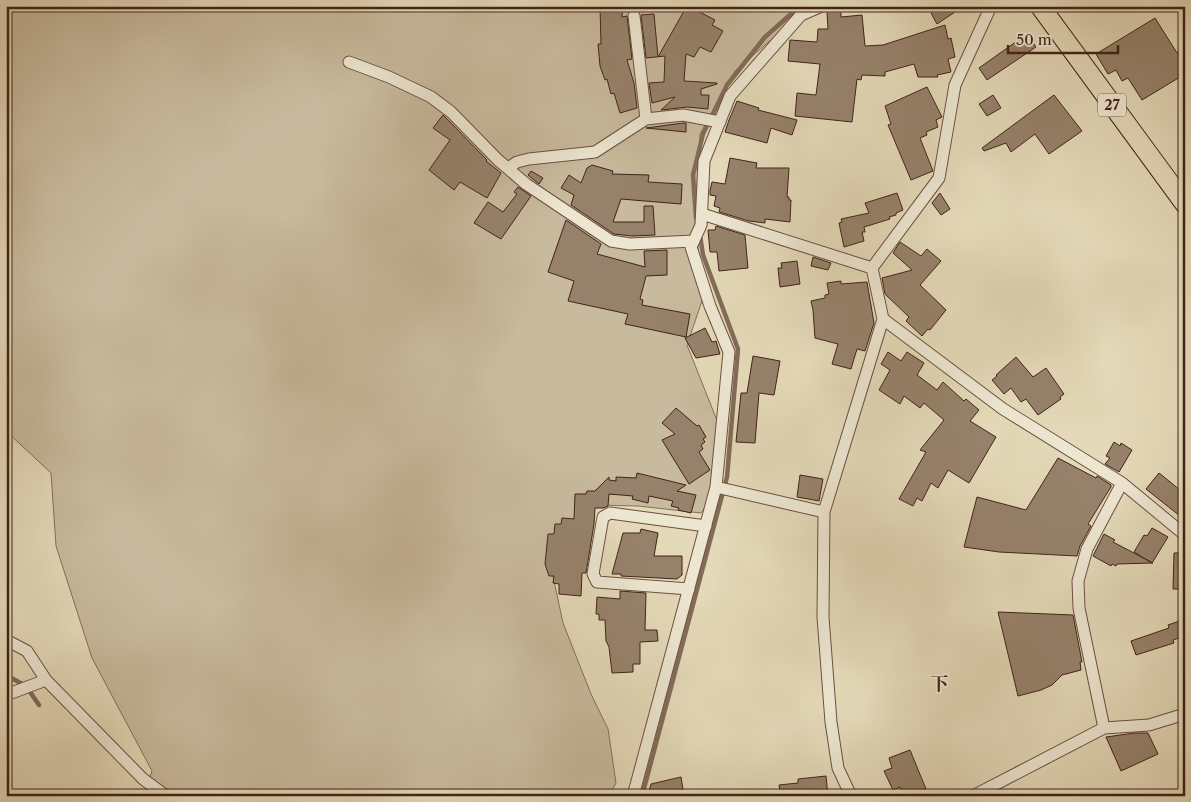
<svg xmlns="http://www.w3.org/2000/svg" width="1191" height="802" viewBox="0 0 1191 802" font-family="'Libre Caslon Text','Noto Serif JP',serif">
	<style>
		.green { fill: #c8ba9d; stroke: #856e5a }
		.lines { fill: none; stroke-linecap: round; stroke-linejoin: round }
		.stream { stroke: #826b58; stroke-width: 4.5 }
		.building { fill: #96826b; stroke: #422318 }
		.street-casing { stroke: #6a5040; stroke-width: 13 }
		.primary-casing { stroke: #422318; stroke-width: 21 }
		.street { stroke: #ede6d1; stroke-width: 11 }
		.primary { stroke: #e4d9b8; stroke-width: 19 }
		.labels { text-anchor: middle; stroke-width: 4; stroke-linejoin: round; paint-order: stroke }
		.shield { fill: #ede6d1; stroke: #755e50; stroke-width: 1 }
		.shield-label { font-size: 14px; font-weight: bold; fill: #422318 }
		.quarter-label { font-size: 18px; font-weight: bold; fill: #422318; stroke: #ede6d1 }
	</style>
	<rect width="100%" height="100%" fill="#e4d9b8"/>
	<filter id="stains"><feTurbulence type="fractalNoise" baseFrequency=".004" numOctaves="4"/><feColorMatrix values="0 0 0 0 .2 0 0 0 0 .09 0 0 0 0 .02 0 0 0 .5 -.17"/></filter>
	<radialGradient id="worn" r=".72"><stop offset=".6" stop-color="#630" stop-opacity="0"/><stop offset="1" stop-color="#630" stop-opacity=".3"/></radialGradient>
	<!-- green -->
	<path class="green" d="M6,6h804l-75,65 -35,63 -5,88 9,73 -17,50 37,93 -6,52 -17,23 -63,-7 -44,-1 -44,57 13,61 28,71 17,35 8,54 -7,13h-466l9,-25 -60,-113 -36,-112 -5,-73 -45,-42z"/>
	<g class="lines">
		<!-- stream -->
		<path class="stream" d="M696,218l-3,-43 10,-41 24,-49 38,-48 35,-31
			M6,675l20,11 13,19
			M642,796l85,-319 11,-128 -35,-94 -3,-20"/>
	</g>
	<!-- building -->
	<path class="building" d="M603,6h20l-1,11 5,-1 5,43 -5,1 7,23 3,25 -17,5 -6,-20 -3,1 -4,-15 -2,1 -5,-14 -2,-22h3l-1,-37z
		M941,6h23l-27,18 -6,-11z
		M690,7l25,13 -3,5 11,6 -12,21 -11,-5 -6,10 -8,-3 -2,27 33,2v1l-16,5v6h8l-1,14 -21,-2 -26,3 14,-13 -23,6 -3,-20 15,-1 1,-26 -19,2 -5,-43 13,-1 4,43 26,-46z
		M841,9v8l21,-2 3,31 18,-1 62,-20 3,14 3,-1 4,19 -7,2 3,13 -14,3 1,2h-20l-4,-13 -29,8v4l-23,-1 -1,5 -4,-1 -5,43 -57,-6 2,-23 19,2 4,-31 -32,-3 2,-21 27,2 1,-13h10l-1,-18z
		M1155,18l22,35 8,-6v27l-43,26 -14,-22 -6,3 -6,-11 -8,4 -12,-20z
		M1027,34l9,13 -49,33 -8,-12z
		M927,87l15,30 -6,3 2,7 -12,5 1,3 -7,3 13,33 -22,9 -23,-55 3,-1 -6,-18z
		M993,95l8,13 -14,8 -8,-12z
		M1054,95l28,36 -33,23 -14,-20 -24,18 -5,-9 -22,8 -2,-3z
		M737,101l22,7 -1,2 39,10 -5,15 -21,-7 -4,15 -42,-11 4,-12z
		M443,115l44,45 -1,1 15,12 -14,25 -27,-16 -6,8 -25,-20 21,-30 -17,-12z
		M683,123h3v9l-40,-4z
		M730,158l27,5 -1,5h33l-2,29h2v3h2l-1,22 -25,-3v4l-16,-2 -30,-9 1,-4 -6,-2 2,-10 -6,-1v-5l2,-8 13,2z
		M592,165l21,6 -1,3 37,1 -1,7 34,2 -1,20 -60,-5 -8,23h31v-16h9l2,29 -23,1 -18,-2 -43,-29 3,-10 -13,-7 8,-13 12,8 6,-15z
		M531,171l12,7 -4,6 -11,-9z
		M518,187l13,9 -30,43 -27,-16 14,-21 15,10 14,-18 -3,-2z
		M897,193l6,17 -7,3v2l-7,2 1,2 -26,8 1,5h-3l2,9 -20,6 -5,-24 3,-1 -1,-3 28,-6 -4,-10z
		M940,193l10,16 -9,6 -9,-12z
		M566,220l35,24 -4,10 48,13 -1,-16 23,-1v25l-21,1 -6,23 3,1 -1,5 48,9 -4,23 -61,-13 3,-10 -60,-13 6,-20 -26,-9z
		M716,226l29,9 3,33 -29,3 -2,-19h-7l-2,-22h7z
		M900,242l21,14 6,-7 14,12 -21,24 26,25 -16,20 -2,-1 -6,7 -16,-15 3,-4 -24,-23 -3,-16 30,-8 -19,-17z
		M813,257l18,6 -3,7 -17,-4z
		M797,261l3,23 -20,3 -2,-19h4l-1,-5z
		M841,281v3l26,-2 7,41 -9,28 -8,-2 -6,20 -19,-5 6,-20 -23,-6 -2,-28 -2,-9 14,-3v-3l4,-1 -2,-11z
		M705,328l7,14 4,-1 4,13 -24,4 -11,-20z
		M888,352l13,9 6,-9 17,11 -7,12 20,15 6,-8 21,19 2,-2 13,11 -9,11 26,16 -27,46 -21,-13 -10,18 -7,-5 -9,18 -5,-3 -4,8 -14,-7 27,-47 -6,-2 24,-30 -20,-17 -4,5 -16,-12 -4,8 -21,-14 11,-20 -9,-6z
		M753,356l27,5 -6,34 -15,-2 -4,50 -19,-1 5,-49h6z
		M1016,357l17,20 13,-9 18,26 -4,3 1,2 -23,16 -12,-16 -5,3 -10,-14 -7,6 -12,-14 5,-4 -1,-1z
		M676,408l21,18 2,-1 7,12 -3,2 2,3 -4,3 2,4 -4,3 11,18 -21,14 -27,-44 13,-6 -13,-11z
		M1114,442l6,4 1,-3 11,7 -13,22 -14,-8 5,-6 -4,-2z
		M1058,458l38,20 1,-2 14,9v2l-23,37 3,2 -11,20 -3,10 -78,-4 -35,-5 13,-50 49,13z
		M637,473l49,12 -9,6 19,4 -5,18 -13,-3 1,-2 -8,-2 2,-5 -24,-5 -1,7 -16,-4 1,-3 -24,-2 -1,12 -5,2h-8l-1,16 -8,49h-4l-1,23 -22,-2v-10l-6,-1 1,-7h-5l-4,-12 3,-30h6l1,-10h6l1,-6 12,1 1,-25h11l1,-3h8l14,-14v3l7,1v-4l20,1z
		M1159,473l26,21v13l-5,9 -34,-27z
		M800,475l23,4 -4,22 -22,-4z
		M1152,528l16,9 -16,26 -18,-11 10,-17 3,1z
		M641,529l17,4 -4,23h28v19l-5,4 -56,-3v-2h-9l11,-41h17z
		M1104,534l11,6 -2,2 40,21 -36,1 -1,2 -4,-2 -1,2 -18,-10z
		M1174,553h11v36h-12z
		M620,591l26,2 -1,37h12l1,11 -18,1v22h-7v8l-21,1 -3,-26 -3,-6 -1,-21h-6v-6h-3l1,-17 23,2z
		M998,612l75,3 9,47h-2l1,8 -19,5 -10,10 -11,5 -23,6z
		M1185,619v17l-12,4 1,3 -38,12 -5,-14 38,-13 -1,-3z
		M1135,733h13l10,21 -37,17 -15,-34z
		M910,750l16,39 -18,7h-5l-3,-9 -7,3 -9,-19 8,-3 -3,-10z
		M826,776l2,20h-47l-2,-11 19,-2v-4z
		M681,777l3,19h-36l3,-12z"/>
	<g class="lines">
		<!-- street casing -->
		<g class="street-casing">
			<path id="street" d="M634,16l12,103
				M349,62l40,15 42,20 20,15 47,48 28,24 85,57 19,3 64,-3
				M508,168l9,-6 12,-3 66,-7 51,-33 37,-4 37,7
				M702,214l170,54
				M883,319l120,90 119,74 63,52
				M716,487l108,25
				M689,589l-92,-7 -4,-8 10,-57 7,-4 96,13
				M6,640l21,11 19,29
				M6,695l40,-15 97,99 23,17
				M1104,728l-25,-120 -1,-27 9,-32 35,-66
				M633,796l83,-309 13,-135 -19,-46 -19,-59 10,-22 3,-64 26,-65 71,-81 21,-9
				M851,796l-13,-28 -7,-46 -8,-105 1,-105 59,-193 -11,-51 67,-90 16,-93 36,-79
				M973,796l131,-68 45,-3 36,-11"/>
		</g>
		<!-- primary casing -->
		<g class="primary-casing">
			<path id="primary" d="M1040,6l145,198"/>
		</g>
		<!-- street -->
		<use href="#street" class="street"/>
		<!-- primary -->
		<use href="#primary" class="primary"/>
	</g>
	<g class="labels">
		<!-- shield labels -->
		<rect class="shield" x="1098" y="93.5" width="28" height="23" rx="4"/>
		<g class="shield-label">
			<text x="1112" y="110">27</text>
		</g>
		<!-- quarter labels -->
		<g class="quarter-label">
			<text x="939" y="690">下</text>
		</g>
	</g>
	<!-- margin -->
	<rect width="1191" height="802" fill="none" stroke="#e4d9b8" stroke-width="25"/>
	<rect x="8" y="8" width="1176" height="787" fill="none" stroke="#422318" stroke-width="2.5"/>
	<rect x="12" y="12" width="1166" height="777" fill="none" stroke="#422318"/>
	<!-- scale -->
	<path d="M1008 45v8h110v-8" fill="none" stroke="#422318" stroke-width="2.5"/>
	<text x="1016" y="45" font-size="15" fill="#422318" stroke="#ede6d1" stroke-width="4" paint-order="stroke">50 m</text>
	<rect width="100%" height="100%" filter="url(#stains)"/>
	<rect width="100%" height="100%" fill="url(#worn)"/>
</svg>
